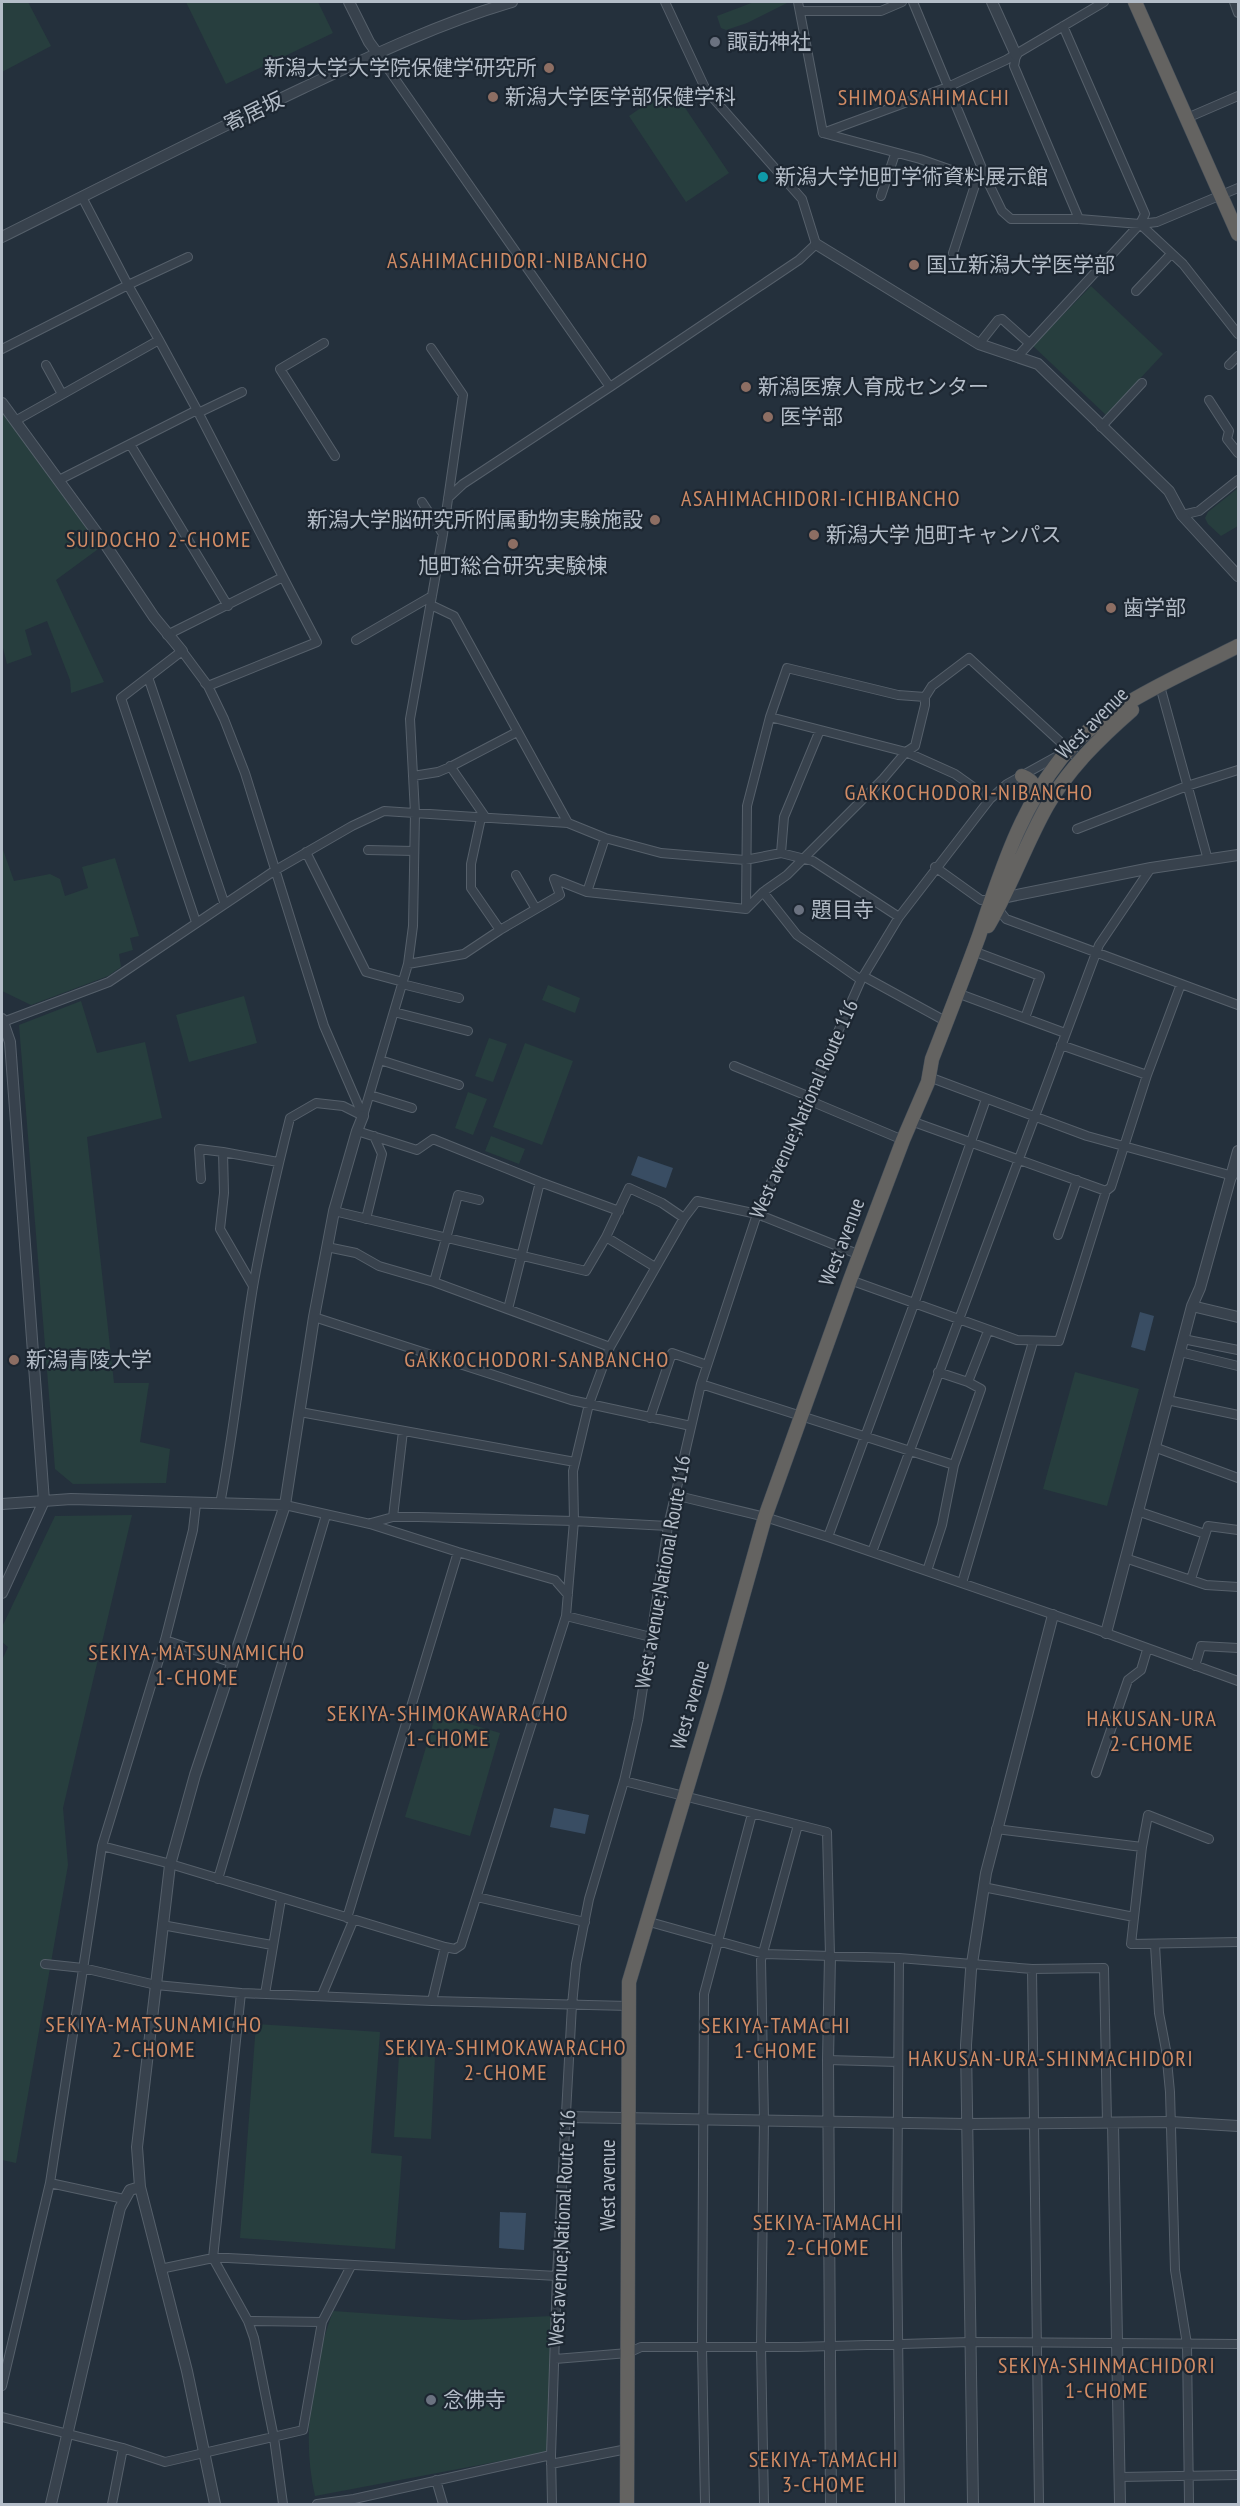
<svg xmlns="http://www.w3.org/2000/svg" width="1240" height="2506" viewBox="0 0 1240 2506" font-family="'PT Sans Narrow','Noto Sans JP',sans-serif">
	<style>
		.green { fill: #273e3e }
		.water { fill: #394d63 }
		.lines { fill: none; stroke-linecap: round; stroke-linejoin: round }
		.minor-casing { stroke: #56606b; stroke-width: 10 }
		.tertiary-casing { stroke: #56606b; stroke-width: 12 }
		.trunk-casing { stroke: #434d58; stroke-width: 15 }
		.minor { stroke: #38424d; stroke-width: 8 }
		.tertiary { stroke: #38424d; stroke-width: 10 }
		.trunk { stroke: #646361; stroke-width: 14 }
		.worship-dot { fill: #6b7280; stroke: #1d2732; stroke-width: 2 }
		.education-dot { fill: #8d6e63; stroke: #1d2732; stroke-width: 2 }
		.culture-dot { fill: #0f9aa8; stroke: #1d2732; stroke-width: 2 }
		.labels { text-anchor: middle; stroke-width: 4.5; stroke-linejoin: round; paint-order: stroke }
		.poi-label { font-size: 21px; fill: #b4bdc8; stroke: #1d2732; text-anchor: start }
		.street-label { font-size: 21px; fill: #b4bdc8; stroke: #1d2732 }
		.neighbourhood-label { font-size: 22px; letter-spacing: 1.5px; fill: #d28c65; stroke: #1d2732 }
	</style>
	<rect width="100%" height="100%" fill="#24303c"/>
	<!-- green -->
	<path class="green" d="M2,2h26l23,44 -49,26z
		M186,2h132l15,31 -107,51z
		M754,2h35l-42,21 -21,7 -5,-2 -4,-12z
		M671,87l58,86 -43,29 -57,-86z
		M1091,286l72,68 -57,61 -73,-69z
		M2,412l103,132 -49,36 48,102 -33,11 -1,-13 -23,-59 -22,9 7,25 -25,9 -5,-20z
		M1238,488v38l-17,10 -13,-12 -3,-6 3,-6z
		M2,847l12,34 36,-7 10,5 5,17 23,-8 -6,-21 33,-9 24,78 -9,2 3,12 -14,4 2,13 -13,9 -77,29 -29,-14z
		M548,985l32,13 -5,15 -33,-13z
		M244,996l13,47 -68,19 -13,-47z
		M81,1001l16,52 48,-11 17,76 -75,19 27,246h35l-9,59 30,7 -4,34 -93,1 -18,-15 -36,-444z
		M489,1038l18,6 -14,38 -18,-6z
		M525,1043l48,18 -31,84 -49,-18z
		M468,1092l19,7 -14,36 -18,-7z
		M491,1136l34,13 -6,15 -34,-13z
		M1075,1372l64,17 -32,117 -64,-17z
		M132,1515l-69,293 5,57 -52,298 -14,-3v-500l6,-13 -6,-5v-15l53,-111z
		M436,1714l64,19 -30,103 -65,-19z
		M256,2024l124,8 -9,121 31,3 -7,93 -155,-11z
		M399,2055l36,2 -4,82 -37,-2z
		M333,2311l130,9 89,-4 -4,136 -233,44c-14,-61 -3,-127 18,-185z"/>
	<!-- water -->
	<path class="water" d="M638,1156l35,12 -7,20 -35,-13z
		M1140,1312l14,4 -9,35 -14,-4z
		M554,1808l35,7 -4,19 -35,-7z
		M500,2212l26,1 -2,37 -25,-2z"/>
	<g class="lines">
		<!-- minor casing -->
		<g class="minor-casing">
			<path id="minor" d="M798,2l25,131
				M913,2l73,176 16,33 9,8h68l61,5 17,-2 81,-34
				M1234,2l4,11
				M800,11h81l21,-9
				M377,53l233,334 -147,97 -15,14
				M1016,55l-2,11 65,153
				M1187,118l51,-22
				M823,133l125,-46 58,-27 98,-58
				M823,133l97,26 57,20 9,-1
				M881,196l14,-42
				M1140,224l43,40 55,70
				M953,253l24,-74
				M1136,291l35,-37
				M324,343l-44,26 55,87
				M979,344l19,-24 4,-1 27,24
				M2,349l126,-64 -46,-88
				M1018,356l122,-132 5,-10 -82,-188
				M46,365l16,29
				M1229,365l9,-9
				M610,387l189,-127 17,-16 -14,-45 -96,-109 -41,-88
				M1209,400l20,31 -2,8 11,14
				M198,413l44,-21
				M15,421l144,-81 -31,-55 60,-28
				M1101,427l41,-44
				M130,444l98,162
				M59,480l138,-70 -38,-70
				M422,502l21,32
				M1182,515l17,-4 39,-31
				M167,635l116,-58 -86,-167
				M356,640l76,-44
				M182,651l26,35 16,33 21,54 79,253 39,90
				M182,651l-61,47 75,224
				M148,677l76,225
				M205,683l3,3 109,-44 -34,-65
				M1160,686l48,174
				M770,717l136,35 49,22 35,25
				M450,766l36,52
				M413,776l25,-4 12,-5 67,-35
				M481,818l-10,46v24l29,42
				M568,823l37,15 56,15 84,7 36,-7 32,8 86,56
				M1077,829l110,-43 51,-16
				M368,850l46,1
				M306,852l60,120 37,10
				M781,853l3,-36 36,-87
				M935,867l46,33h10l15,19 232,86
				M516,875l20,34
				M587,892l18,-54
				M763,892l34,43 64,45
				M746,909l1,-103 23,-89 17,-49 111,27 27,2 7,-11 37,-28 111,102
				M746,909l17,-17 24,-17 96,-96 23,-27 9,-6 10,-41v-8
				M973,951l67,25 -15,42
				M408,964l56,-10 36,-24 60,-35 -6,-16 33,13 159,17
				M863,976l84,46
				M402,984l57,14
				M957,993l108,40
				M394,1012l74,19
				M3,1022l106,-40 165,-111 78,-45 32,-15 184,12 -114,-207 -23,-11
				M1061,1045l86,30
				M380,1060l79,25
				M734,1066l76,31
				M929,1077l158,59 146,40
				M370,1095l42,13
				M808,1100l95,40
				M363,1116l45,-152 5,-38 2,-113 -5,-94 33,-185 20,-139 -32,-47
				M911,1121l195,70
				M357,1131l60,19 16,-11 107,43 79,29
				M201,1179l-2,-30 24,3
				M334,1211l252,60 20,-34 49,30
				M366,1219l16,-65 -8,-18
				M1058,1235l19,-55
				M606,1237l23,-49 33,15 22,15
				M327,1247l29,6 23,13 55,16 176,65
				M850,1280l167,60 42,1 47,-150 5,-4 36,-112 34,-91
				M434,1282l24,-87 21,5
				M253,1286l-33,-57 4,-36 -1,-41 55,10
				M508,1309l32,-127
				M314,1317l257,83 120,26
				M1183,1339l55,11
				M1180,1352l58,14
				M938,1372l30,10
				M701,1384l253,81
				M1167,1400l71,15
				M300,1412l275,50
				M650,1418l22,-65 35,12
				M1154,1447l84,31
				M674,1495l91,22 63,20 267,92 143,52
				M220,1504c14,-72 21,-144 33,-217 10,-57 23,-113 37,-169l26,-15 27,3 20,10
				M285,1505l85,19 88,28 97,28 13,15
				M1137,1511l68,23
				M393,1517l10,-86
				M371,1523l22,-6h25l156,4 94,5
				M828,1537l86,-233 72,-205
				M872,1552l227,-607 52,-77
				M1125,1558l81,27 32,2
				M927,1571l15,-46 12,-60 27,-76 -13,-7 20,-51
				M1191,1579l17,-53 30,4
				M962,1583l71,-241
				M566,1616l85,21
				M165,1640l68,23
				M1195,1666l6,-20 37,2
				M1096,1773l32,-93 13,-10 6,-20
				M624,1781l203,51 3,124
				M996,1829l146,18
				M1209,1839l-61,-24 -6,32 -11,97 107,-2
				M102,1846l65,17 278,84 10,2 6,-4 105,-329 8,-95 -1,-50 16,-67 21,-57 74,-129 13,-17 60,13 103,41
				M218,1879l108,-364
				M983,1887l151,30
				M477,1897l108,25
				M347,1918l111,-366
				M646,1921l118,33 135,4 -2,285 3,261
				M162,1925l110,20
				M1155,1945l4,68 7,37 4,42 5,178 12,74 2,160
				M899,1958l133,11 72,-1 3,155
				M45,1964l38,4 73,17 85,8 191,8 197,5
				M1032,1969l7,535
				M241,1993l-28,265 35,63 6,17 20,100 9,66
				M265,1994l16,-95
				M322,1995l31,-74
				M432,2001l13,-54
				M828,2060l70,2
				M50,2183l74,16
				M160,2269l53,-11h15l329,18
				M248,2321l74,1
				M555,2359l73,-6 13,-6h157l172,-5 268,2
				M2,2386l48,-203 52,-337 63,-206 28,-110 3,-26
				M2,2417l121,31 42,14 138,-32 19,-108 29,-56
				M551,2464l76,-15
				M1120,2477l118,-2
				M436,2480l7,24
				M112,2504l11,-56
				M317,2504l37,-5 197,-44
				M552,2504l-1,-49 6,-179 15,-271 4,-41 13,-65 35,-118 14,-61 30,-194 33,-142 56,-170 104,-234 38,-63 91,-118 17,-15 54,-30
				M705,2504l-3,-157 2,-353 48,-180
				M764,2504l-3,-158 3,-226 -3,-160 37,-135"/>
		</g>
		<!-- tertiary casing -->
		<g class="tertiary-casing">
			<path id="tertiary" d="M349,2l20,40 8,11
				M992,2l24,53
				M2,237c100,-50 200,-101 301,-149 68,-32 137,-65 209,-86
				M816,244l163,100 59,20 131,127 13,24 56,61
				M2,403l103,141 49,73 28,34
				M997,899l154,-31 87,-13
				M2,1019l8,23 34,459 -42,92
				M1238,1151l-38,137 -8,18 46,11
				M2,1504l69,-5 214,6
				M1106,1633l86,-327
				M830,1956l-2,104 3,444
				M567,2117l400,7 204,-2 67,4
				M1113,2124l7,380
				M51,2504l69,-296 10,-18 10,-3
				M215,2504l-28,-133 -47,-184 -3,-40 33,-282 25,-90 90,-270 29,-188 20,-106 23,-80 6,-15
				M973,2504l-7,-459 5,-75 15,-97 67,-258"/>
		</g>
		<!-- trunk casing -->
		<g class="trunk-casing">
			<path id="trunk" d="M1135,2l103,232
				M1022,776c10,4 14,9 13,21
				M988,926c23,-39 37,-81 59,-120 22,-38 53,-68 85,-96
				M627,2504l2,-522 88,-294 48,-171 85,-237 53,-140 25,-58 4,-23c16,-41 32,-82 47,-123 22,-65 43,-134 90,-187 39,-44 117,-76 169,-103"/>
		</g>
		<!-- minor -->
		<use href="#minor" class="minor"/>
		<!-- tertiary -->
		<use href="#tertiary" class="tertiary"/>
		<!-- trunk -->
		<use href="#trunk" class="trunk"/>
	</g>
	<!-- markers -->
	<g class="worship-dot">
		<circle cx="715" cy="42" r="6"/>
		<circle cx="799" cy="910" r="6"/>
		<circle cx="431" cy="2400" r="6"/>
	</g>
	<g class="education-dot">
		<circle cx="549" cy="68" r="6"/>
		<circle cx="493" cy="97" r="6"/>
		<circle cx="914" cy="265" r="6"/>
		<circle cx="746" cy="387" r="6"/>
		<circle cx="768" cy="417" r="6"/>
		<circle cx="655" cy="520" r="6"/>
		<circle cx="814" cy="535" r="6"/>
		<circle cx="513" cy="544" r="6"/>
		<circle cx="1111" cy="608" r="6"/>
		<circle cx="14" cy="1360" r="6"/>
	</g>
	<circle class="culture-dot" cx="763" cy="177" r="6"/>
	<g class="labels">
		<!-- poi labels -->
		<g class="poi-label">
			<text x="727" y="49">諏訪神社</text>
			<text x="537" y="75" text-anchor="end">新潟大学大学院保健学研究所</text>
			<text x="505" y="104">新潟大学医学部保健学科</text>
			<text x="775" y="184">新潟大学旭町学術資料展示館</text>
			<text x="926" y="272">国立新潟大学医学部</text>
			<text x="758" y="394">新潟医療人育成センター</text>
			<text x="780" y="424">医学部</text>
			<text x="643" y="527" text-anchor="end">新潟大学脳研究所附属動物実験施設</text>
			<text x="826" y="542">新潟大学 旭町キャンパス</text>
			<text x="513" y="573" text-anchor="middle">旭町総合研究実験棟</text>
			<text x="1123" y="615">歯学部</text>
			<text x="811" y="917">題目寺</text>
			<text x="26" y="1367">新潟青陵大学</text>
			<text x="443" y="2407">念佛寺</text>
		</g>
		<!-- street labels -->
		<g class="street-label">
			<text transform="translate(254 112) rotate(-26)" y="7">寄居坂</text>
			<text transform="translate(1092 723) rotate(-45)" y="7">West avenue</text>
			<text transform="translate(804 1109) rotate(-66)" y="7">West avenue;National Route 116</text>
			<text transform="translate(842 1242) rotate(-69)" y="7">West avenue</text>
			<text transform="translate(663 1572) rotate(-80)" y="7">West avenue;National Route 116</text>
			<text transform="translate(690 1705) rotate(-74)" y="7">West avenue</text>
			<text transform="translate(608 2185) rotate(-90)" y="7">West avenue</text>
			<text transform="translate(562 2228) rotate(-87)" y="7">West avenue;National Route 116</text>
		</g>
		<!-- neighbourhood labels -->
		<g class="neighbourhood-label">
			<text x="924" y="105">SHIMOASAHIMACHI</text>
			<text x="518" y="268">ASAHIMACHIDORI-NIBANCHO</text>
			<text x="821" y="506">ASAHIMACHIDORI-ICHIBANCHO</text>
			<text x="159" y="547">SUIDOCHO 2-CHOME</text>
			<text x="969" y="800">GAKKOCHODORI-NIBANCHO</text>
			<text x="537" y="1367">GAKKOCHODORI-SANBANCHO</text>
			<text x="197" y="1660">SEKIYA-MATSUNAMICHO<tspan x="197" dy="25">1-CHOME</tspan></text>
			<text x="448" y="1721">SEKIYA-SHIMOKAWARACHO<tspan x="448" dy="25">1-CHOME</tspan></text>
			<text x="1152" y="1726">HAKUSAN-URA<tspan x="1152" dy="25">2-CHOME</tspan></text>
			<text x="154" y="2032">SEKIYA-MATSUNAMICHO<tspan x="154" dy="25">2-CHOME</tspan></text>
			<text x="776" y="2033">SEKIYA-TAMACHI<tspan x="776" dy="25">1-CHOME</tspan></text>
			<text x="506" y="2055">SEKIYA-SHIMOKAWARACHO<tspan x="506" dy="25">2-CHOME</tspan></text>
			<text x="1051" y="2066">HAKUSAN-URA-SHINMACHIDORI</text>
			<text x="828" y="2230">SEKIYA-TAMACHI<tspan x="828" dy="25">2-CHOME</tspan></text>
			<text x="1107" y="2373">SEKIYA-SHINMACHIDORI<tspan x="1107" dy="25">1-CHOME</tspan></text>
			<text x="824" y="2467">SEKIYA-TAMACHI<tspan x="824" dy="25">3-CHOME</tspan></text>
		</g>
	</g>
	<!-- border -->
	<rect width="1240" height="2506" fill="none" stroke="#b4bdc8" stroke-width="6"/>
</svg>
